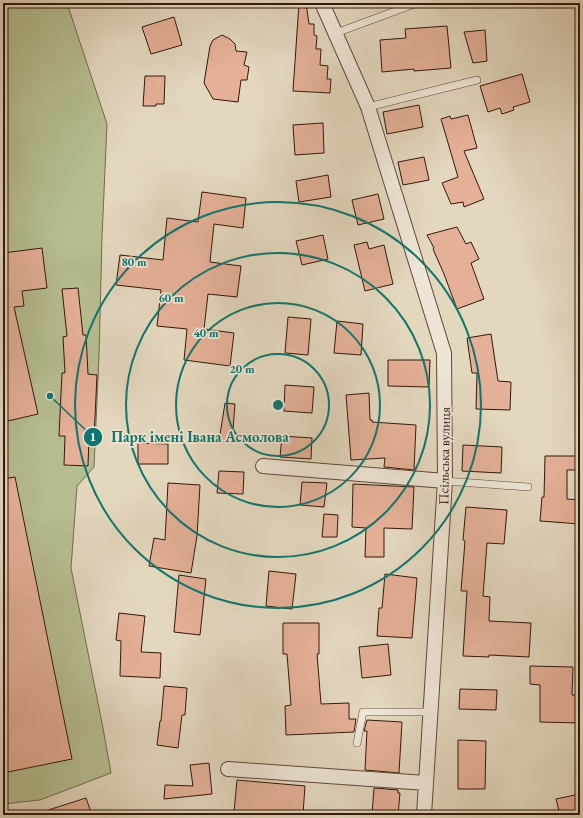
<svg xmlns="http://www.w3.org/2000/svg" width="583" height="818" viewBox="0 0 583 818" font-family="'EB Garamond',serif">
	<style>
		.green { fill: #b6be90; stroke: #756a4e }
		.building { fill: #e4b097; stroke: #34170b }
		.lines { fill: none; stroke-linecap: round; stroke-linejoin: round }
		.service-casing { stroke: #604738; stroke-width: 8 }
		.minor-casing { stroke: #604738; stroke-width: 16 }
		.service { stroke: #ede5d5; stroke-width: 7 }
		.minor { stroke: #ede5d5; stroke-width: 14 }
		.ring { fill: none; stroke: #0f766e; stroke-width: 2 }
		.labels { text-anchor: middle; stroke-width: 3.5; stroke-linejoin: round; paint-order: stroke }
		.street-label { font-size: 14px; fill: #34170b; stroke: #ede5d5 }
		.centre { fill: #0f766e; stroke: #ede5d5; stroke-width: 2 }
		.ring-label { font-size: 12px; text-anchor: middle; font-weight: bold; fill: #0f766e; stroke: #ede5d5; stroke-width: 3.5; stroke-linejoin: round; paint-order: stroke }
		.leader { fill: none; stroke: #0f766e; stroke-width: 1.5 }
		.callout-dot { fill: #0f766e; stroke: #ede5d5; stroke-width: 1.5 }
		.mark-label { font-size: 12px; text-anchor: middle; font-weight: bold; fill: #fff }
		.callout-label { font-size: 15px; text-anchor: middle; font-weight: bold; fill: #0f766e; stroke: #ede5d5; stroke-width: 3.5; stroke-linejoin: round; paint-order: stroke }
	</style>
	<rect width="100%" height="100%" fill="#e3d7be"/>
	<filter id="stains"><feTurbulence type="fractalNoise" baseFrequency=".005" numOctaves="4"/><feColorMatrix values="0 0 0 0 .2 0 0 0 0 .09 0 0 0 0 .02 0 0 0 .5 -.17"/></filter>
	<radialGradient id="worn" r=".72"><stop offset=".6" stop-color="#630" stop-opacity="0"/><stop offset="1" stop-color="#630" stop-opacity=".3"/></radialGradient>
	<!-- green -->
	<path class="green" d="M3,3h64l40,121 -5,114 -3,118 -5,111 -17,19 -6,82 32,160 8,45 -71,27 -37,4z
		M580,168v49l-3,-48z"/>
	<!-- building -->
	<path class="building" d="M299,3h7l3,21h5v11l3,1 -1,13h5l-1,16 8,1 -1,13h4l-1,14 -37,-2z
		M174,17l8,28 -31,9 -9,-27z
		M447,26l4,42 -37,3v-2l-32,3 -2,-32 26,-2 -1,-9z
		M485,30l2,31 -14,2 -9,-31z
		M222,35l8,4 5,5 1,7 11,1 -3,13 5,2 -2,13h-6l-3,22 -25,-3 -9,-16 6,-37 3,-6z
		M522,74l8,28 -17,5 1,3 -12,4 -2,-6 -12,4 -8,-26z
		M145,76h20l-1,28h-8v2h-13z
		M419,105l4,22 -36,7 -4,-22z
		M468,115l9,33 -13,3 20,48 -20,8 -1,-5 -12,2 -9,-21 16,-6 -17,-58 9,-3 1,3z
		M323,123l1,30 -29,2 -2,-30z
		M424,157l5,23 -26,5 -5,-23z
		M328,175l3,22 -32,5 -3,-21z
		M202,192l44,6 -3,30 -29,-4 -4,38 31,4 -4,31 -29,-3 -4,35 30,4 -4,33 -46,-6 3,-31 -30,-3 4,-36 -45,-5 4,-30 43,5 4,-42 31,4z
		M378,194l6,25 -26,6 -6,-25z
		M457,227l9,17 5,-2 8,17 -8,4 13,36 -27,10 -13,-35 -11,-25 1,-1 -7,-13z
		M323,235l5,24 -26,6 -6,-24z
		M367,242l2,7 15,-4 9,39 -28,7 -11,-46z
		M42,248l5,40 -25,3 2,15 -10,1 24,107 -30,7 -5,-22v-146z
		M78,288l5,47h3l2,39 9,1 -3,63 -5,-1 -1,29 -24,-1 1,-29h-6l3,-63h3l-2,-36 4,-1 -5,-47z
		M288,317l23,2 -3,36 -23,-2z
		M337,321l26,3 -2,31 -27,-2z
		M491,334l7,47 13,1 -1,28 -34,-1 1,-36h-5l-5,-35z
		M388,360h42l-1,27 -41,-1z
		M285,385l29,2 -2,26 -28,-2z
		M369,393l1,27h2v2l44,3 -2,45 -30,-3 1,-9 -34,2 -5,-65z
		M225,403l10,1 -3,39 -13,-2z
		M282,436l30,2 -1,21 -31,-2z
		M138,443l30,1v20h-30z
		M463,445l39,2 -1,26 -39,-2z
		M545,456h35v14h-13v29l13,1v24l-40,-3 2,-24h2z
		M219,471l25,1 -1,22 -26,-1z
		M15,477l57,282 -69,14v-62l5,-1 -5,-22v-209z
		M302,482l25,1 -3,24 -24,-2z
		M168,483l32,2 -3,51 -6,37 -42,-7 5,-28 11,2z
		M353,484l61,3 -2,42 -28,-1v29h-19l1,-29 -14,-1z
		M466,507l41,3 -3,34 -17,-1 -4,53 7,1 -1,24 42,2 -2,34 -40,-2v2l-26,-1 4,-65h-6l4,-50 -2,-1z
		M324,514l14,1 -1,22h-15z
		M269,571l27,3 -4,35 -26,-3z
		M385,574l32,4 -5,60 -35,-2 2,-28h3z
		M179,575l27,4 -6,56 -26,-3z
		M119,613l26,3 -4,36 20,1 -1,25 -40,-2 1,-35 -5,-1z
		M283,623h36v31h-2l4,50 28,-1v16h7l-2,13 -68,3 -1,-29 6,-1 -4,-51h-4z
		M388,644l3,31 -29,3 -3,-31z
		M530,666l43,1 -1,28h8v28l-40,-1v-37l-10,-1z
		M164,686l23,2 -2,27h-3l-4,33 -21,-3 3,-24h1z
		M460,689l37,1 -1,20 -37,-1z
		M367,720l35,2 -3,51 -34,-3 2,-39h-3z
		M458,740l28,1 -1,48h-27z
		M209,763l3,31 -48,5 1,-14 28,1 -3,-21z
		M237,780l68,6 -2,28 -39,-3v3l-30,-2z
		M374,788l24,2v3h2l-2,22h-26z
		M580,794v21h-20l-4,-16z
		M86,798l6,17h-50v-3z"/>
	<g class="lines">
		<!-- service casing -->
		<g class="service-casing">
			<path id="service" d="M336,33l81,-30
				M368,107l109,-27
				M445,481l83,6
				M357,743l6,-31h67"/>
		</g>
		<!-- minor casing -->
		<g class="minor-casing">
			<path id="minor" d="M322,3l46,104 76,246 1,128 -21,334
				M263,466l182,15
				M228,769l198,14"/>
		</g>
		<!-- service -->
		<use href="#service" class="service"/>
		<!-- minor -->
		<use href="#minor" class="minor"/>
	</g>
	<!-- distance rings -->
	<g class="ring">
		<circle cx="278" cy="405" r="51"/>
		<circle cx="278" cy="405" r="102"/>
		<circle cx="278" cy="405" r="152"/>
		<circle cx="278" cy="405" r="203"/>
	</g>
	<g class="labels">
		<!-- street labels -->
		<g class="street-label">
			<text transform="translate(444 456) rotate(-89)" y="5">Псільська вулиця</text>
		</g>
	</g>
	<circle cx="278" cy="405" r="6" class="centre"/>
	<g class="ring-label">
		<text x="134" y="266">80 m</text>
		<text x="171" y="302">60 m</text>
		<text x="206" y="337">40 m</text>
		<text x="242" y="373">20 m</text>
	</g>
	<!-- callouts -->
	<path class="leader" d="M50 396L93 437"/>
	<g class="callout-dot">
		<circle cx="50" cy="396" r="4"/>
		<circle cx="93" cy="437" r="10"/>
	</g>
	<g class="mark-label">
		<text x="93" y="441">1</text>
	</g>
	<g class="callout-label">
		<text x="200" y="442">Парк імені Івана Асмолова</text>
	</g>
	<!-- margin -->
	<rect width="583" height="818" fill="none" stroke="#e3d7be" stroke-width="16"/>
	<rect x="4" y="4" width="575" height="810" fill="none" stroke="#34170b" stroke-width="2"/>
	<rect x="8" y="8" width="567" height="802" fill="none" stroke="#34170b"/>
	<rect width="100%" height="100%" filter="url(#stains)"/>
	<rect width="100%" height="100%" fill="url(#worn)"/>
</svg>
